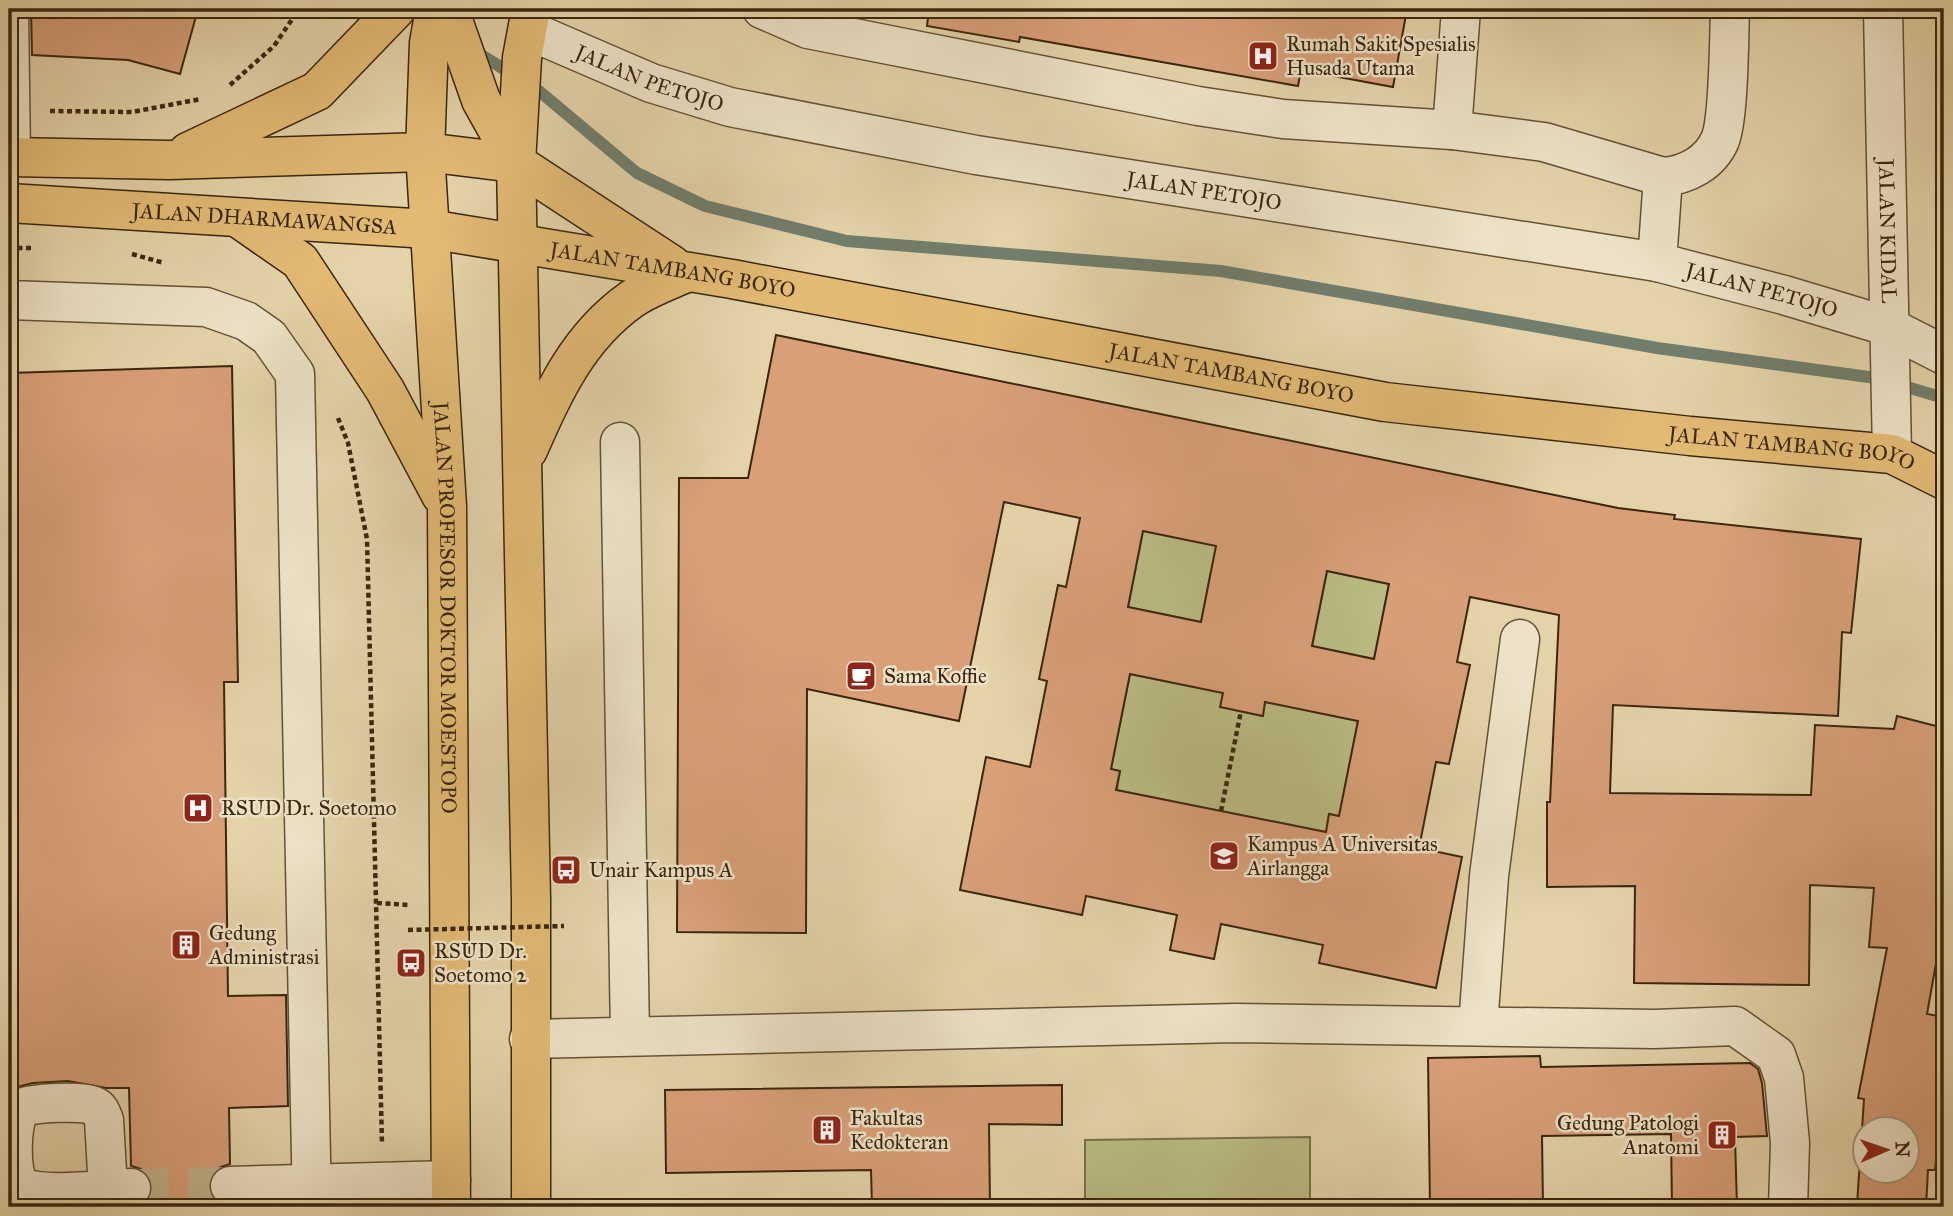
<svg xmlns="http://www.w3.org/2000/svg" width="1953" height="1216" viewBox="0 0 1953 1216" font-family="'IM FELL Great Primer',serif">
	<style>
		.green { fill: #babb84; stroke: #7a7149; stroke-width: 2 }
		.lines { fill: none; stroke-linecap: round; stroke-linejoin: round }
		.stream { stroke: #717e6c; stroke-width: 12 }
		.building { fill: #d89f79; stroke: #3a270e; stroke-width: 2; fill-rule: evenodd }
		.minor-tunnel { stroke: #c2b18a; stroke-width: 38; stroke-dasharray: 38 19; stroke-linecap: butt }
		.minor-casing { stroke: #645235; stroke-width: 41 }
		.major-casing { stroke: #3a270e; stroke-width: 41 }
		.path { stroke: #3a270e; stroke-width: 4.5; stroke-dasharray: 5 3.5; stroke-linecap: butt }
		.minor { stroke: #ede2c7; stroke-width: 38 }
		.major { stroke: #e2ba74; stroke-width: 38 }
		.path-bridge { stroke: #3a270e; stroke-width: 4.5; stroke-dasharray: 5 3.5; stroke-linecap: butt }
		.labels { text-anchor: middle; stroke-width: 5; stroke-linejoin: round; paint-order: stroke }
		.poi-label { font-size: 21px; fill: #3a270e; stroke: #ede2c7; text-anchor: start }
		.street-label { font-size: 21px; fill: #3a270e; stroke: #ede2c7 }
	</style>
	<rect width="100%" height="100%" fill="#e4d3a9"/>
	<filter id="stains"><feTurbulence type="fractalNoise" baseFrequency=".00286" numOctaves="4"/><feColorMatrix values="0 0 0 0 .2 0 0 0 0 .09 0 0 0 0 .02 0 0 0 .5 -.17"/></filter>
	<radialGradient id="worn" r=".72"><stop offset=".6" stop-color="#630" stop-opacity="0"/><stop offset="1" stop-color="#630" stop-opacity=".3"/></radialGradient>
	<!-- green -->
	<path class="green" d="M1143,531l106,21 -38,19 -10,51 -73,-15z
		M1327,571l62,13 -15,75 -62,-13z
		M1130,674l93,19 -2,14 41,9 3,-14 93,19 -19,95 -10,-2 -3,18 -209,-42 3,-19 -9,-2z
		M1310,1137v70h-225v-67z"/>
	<g class="lines">
		<!-- stream -->
		<path class="stream" d="M475,51l64,40 98,82 68,33 142,35 374,30 436,77 219,30 68,20"/>
	</g>
	<!-- building -->
	<path class="building" d="M31,9h167l-18,65 -52,-14 -96,-5z
		M929,9h478l-14,78 -92,-17 -3,16 -278,-49 -1,5 -92,-16z
		M776,335l842,173 57,7 -1,4 187,20 -10,94 -9,-1 -4,84 -225,-11 -3,88 201,2 4,-70 79,4 3,-13 47,12v225l-6,-1 -11,62 17,3v64l-9,89h-7l-2,37 -69,-2 7,-106 -6,-1 29,-150 -18,-1 5,-59 -64,-3 -1,100 -175,-2 1,-97 -88,1v-85h3l9,-187 -89,-18 -13,65 13,3 -21,99 -13,-2 -17,86 43,9 -26,131 -117,-25 4,-18 -102,-21 -7,35 -44,-9 7,-35 -91,-19 -4,19 -122,-25 26,-133 44,10 17,-86 -8,-2 19,-94 8,2 14,-69 -76,-16 -45,219 -152,-32 -1,244 -129,-1 2,-454h69zM1143,531l73,15 -15,76 -73,-15zM1327,571l62,13 -15,75 -62,-13zM1130,674l93,19 -3,14 43,9 2,-14 93,19 -19,95 -10,-2 -3,18 -210,-42 4,-19 -9,-2zM1866,1129h42v42h-42z
		M232,366l6,316h-14l4,314 58,-1 2,111 -59,2 1,56 -12,4 -7,7 -3,11 4,12 16,9h-88l10,-9 3,-12 -4,-11 -8,-6 -10,-3 -2,-78h-23l-38,-7 -35,2 -24,6v-716z
		M1540,1056l1,11 209,-4 8,6 4,14 5,53 -32,1 2,70h-65l-1,-73 -129,2 1,71h-113l-2,-149z
		M1062,1085v40l-73,-1 1,83h-118l-1,-37 -205,3 -1,-83z"/>
	<g class="lines">
		<!-- minor-tunnel -->
		<path class="minor-tunnel" d="M131,1188l99,-2"/>
		<!-- minor casing -->
		<g class="minor-casing">
			<g id="minor">
				<path d="M9,9l2,148"/>
				<path d="M762,9l46,20 390,77 85,13 169,11 92,12 119,35c24,-2 47,-14 57,-37 9,-22 9,-103 10,-131"/>
				<path id="s1" d="M1883,9l9,445"/>
				<path id="s2" d="M528,30l123,53 79,24 246,48 681,107 127,33 103,31 57,29"/>
				<path d="M1452,130l9,-121"/>
				<path d="M1657,262l6,-85"/>
				<path d="M9,300l197,7 40,14 23,16 26,37 17,833"/>
				<path d="M620,442l10,594"/>
				<path d="M1478,1026l11,-150 31,-237"/>
				<path d="M529,1039l707,-16 419,6 80,-3 41,29 8,23 6,65 -2,64"/>
				<path d="M230,1186l221,-6"/>
				<path d="M108,1189l-4,-69c-2,-5 -4,-12 -10,-14 -12,-6 -61,-3 -74,2 -9,19 -10,58 -1,78 26,12 82,3 112,2"/>
			</g>
		</g>
		<!-- major casing -->
		<g class="major-casing">
			<g id="major">
				<path id="s3" d="M435,9l-6,34 -4,109 22,354 4,701"/>
				<path d="M449,9l32,91 35,63 156,102"/>
				<path d="M188,152l129,-61 79,-82"/>
				<path d="M9,157l161,3 255,-8 91,11"/>
				<path id="s4" d="M9,203l420,26 303,50 653,123 305,34 202,18 52,26"/>
				<path d="M241,220l59,41 85,129 56,105"/>
				<path d="M528,450c26,-59 50,-113 104,-151 16,-11 36,-18 54,-26"/>
				<path d="M531,1207v-308l-15,-736 6,-105 9,-49"/>
			</g>
		</g>
		<!-- path -->
		<path class="path" d="M230,85l44,-39 25,-37
			M50,111l82,1 69,-13
			M9,248h23
			M132,254l32,9
			M338,418l10,25 19,96 15,605
			M1221,811l20,-100
			M377,903l32,2"/>
		<!-- minor -->
		<use href="#minor" class="minor"/>
		<!-- major -->
		<use href="#major" class="major"/>
		<!-- path-bridge -->
		<path class="path-bridge" d="M408,930l156,-4"/>
	</g>
	<!-- icons -->
	<defs>
		<g id="hospital-square" transform="scale(1.575)"><rect x="-9" y="-9" width="18" height="18" rx="4" fill="#8f2418" stroke="#ede2c7"/><path d="M-5-5h3v3.5h4V-5h3V5h-3V1.5h-4V5h-3Z" fill="#fff"/></g>
		<g id="cafe-square" transform="scale(1.575)"><rect x="-9" y="-9" width="18" height="18" rx="4" fill="#8f2418" stroke="#ede2c7"/><path d="M-5.5-4.5H6V0H3Q3 3.5 0 3.5H-2.5Q-5.5 3.5-5.5 0ZM3-3.2v2h1.7v-2ZM-6 4.5H4V6H-6Z" fill="#fff"/></g>
		<g id="university-square" transform="scale(1.575)"><rect x="-9" y="-9" width="18" height="18" rx="4" fill="#8f2418" stroke="#ede2c7"/><path d="M0-5L7-2L0 1L-7-2ZM-4 1L0 2.5L4 1V4Q0 6-4 4Z" fill="#fff"/></g>
		<g id="bus-square" transform="scale(1.575)"><rect x="-9" y="-9" width="18" height="18" rx="4" fill="#8f2418" stroke="#ede2c7"/><path d="M-5-6H5V4H4V6H2V4H-2V6H-4V4H-5ZM-3.5-4V0h7V-4ZM-3.5 1.2v1.5H-2V1.2ZM2 1.2v1.5H3.5V1.2Z" fill="#fff"/></g>
		<g id="building-square" transform="scale(1.575)"><rect x="-9" y="-9" width="18" height="18" rx="4" fill="#8f2418" stroke="#ede2c7"/><path d="M-4-6H4V6H1V3H-1V6H-4ZM-2.5-4.3h1.7v1.8h-1.7ZM.8-4.3h1.7v1.8H.8ZM-2.5-1h1.7V.8h-1.7ZM.8-1h1.7V.8H.8Z" fill="#fff"/></g>
	</defs>
	<g fill-rule="evenodd">
		<use href="#hospital-square" x="1263" y="56"/>
		<use href="#cafe-square" x="861" y="676"/>
		<use href="#hospital-square" x="198" y="808"/>
		<use href="#university-square" x="1224" y="856"/>
		<use href="#bus-square" x="566" y="870"/>
		<use href="#building-square" x="186" y="945"/>
		<use href="#bus-square" x="411" y="963"/>
		<use href="#building-square" x="827" y="1130"/>
		<use href="#building-square" x="1722" y="1135"/>
	</g>
	<g class="labels">
		<!-- poi labels -->
		<g class="poi-label">
			<text x="1286" y="51">Rumah Sakit Spesialis<tspan x="1286" dy="24">Husada Utama</tspan></text>
			<text x="884" y="683">Sama Koffie</text>
			<text x="221" y="815">RSUD Dr. Soetomo</text>
			<text x="1247" y="851">Kampus A Universitas<tspan x="1247" dy="24">Airlangga</tspan></text>
			<text x="589" y="877">Unair Kampus A</text>
			<text x="209" y="940">Gedung<tspan x="209" dy="24">Administrasi</tspan></text>
			<text x="434" y="958">RSUD Dr.<tspan x="434" dy="24">Soetomo 2</tspan></text>
			<text x="850" y="1125">Fakultas<tspan x="850" dy="24">Kedokteran</tspan></text>
			<text x="1699" y="1130" text-anchor="end">Gedung Patologi<tspan x="1699" dy="24">Anatomi</tspan></text>
		</g>
		<!-- street labels -->
		<g class="street-label">
			<text dy="7" stroke="none"><textPath href="#s2" startOffset="131">JALAN PETOJO</textPath></text>
			<text dy="7" stroke="none"><textPath href="#s2" startOffset="698">JALAN PETOJO</textPath></text>
			<text dy="7" stroke="none"><textPath href="#s4" startOffset="256">JALAN DHARMAWANGSA</textPath></text>
			<text dy="7" stroke="none"><textPath href="#s1" startOffset="222">JALAN KIDAL</textPath></text>
			<text dy="7" stroke="none"><textPath href="#s4" startOffset="668">JALAN TAMBANG BOYO</textPath></text>
			<text dy="7" stroke="none"><textPath href="#s2" startOffset="1265">JALAN PETOJO</textPath></text>
			<text dy="7" stroke="none"><textPath href="#s4" startOffset="1236">JALAN TAMBANG BOYO</textPath></text>
			<text dy="7" stroke="none"><textPath href="#s4" startOffset="1802">JALAN TAMBANG BOYO</textPath></text>
			<text dy="7" stroke="none"><textPath href="#s3" startOffset="600">JALAN PROFESOR DOKTOR MOESTOPO</textPath></text>
		</g>
	</g>
	<!-- margin -->
	<rect width="1953" height="1216" fill="none" stroke="#e4d3a9" stroke-width="35"/>
	<rect x="10" y="10" width="1932" height="1195" fill="none" stroke="#3a270e" stroke-width="3.5"/>
	<rect x="18" y="18" width="1918" height="1181" fill="none" stroke="#3a270e" stroke-width="2"/>
	<!-- north arrow -->
	<g transform="translate(1886 1150) rotate(88)"><circle r="33" fill="#ede2c7" stroke="#a5977d" stroke-width="2"/>
	<path d="M0-5L12 26L0 18L-12 26Z" fill="#8f2418"/>
	<text y="-10" font-size="19" font-weight="bold" text-anchor="middle" fill="#3a270e">N</text>
	</g>
	<rect width="100%" height="100%" filter="url(#stains)"/>
	<rect width="100%" height="100%" fill="url(#worn)"/>
</svg>
